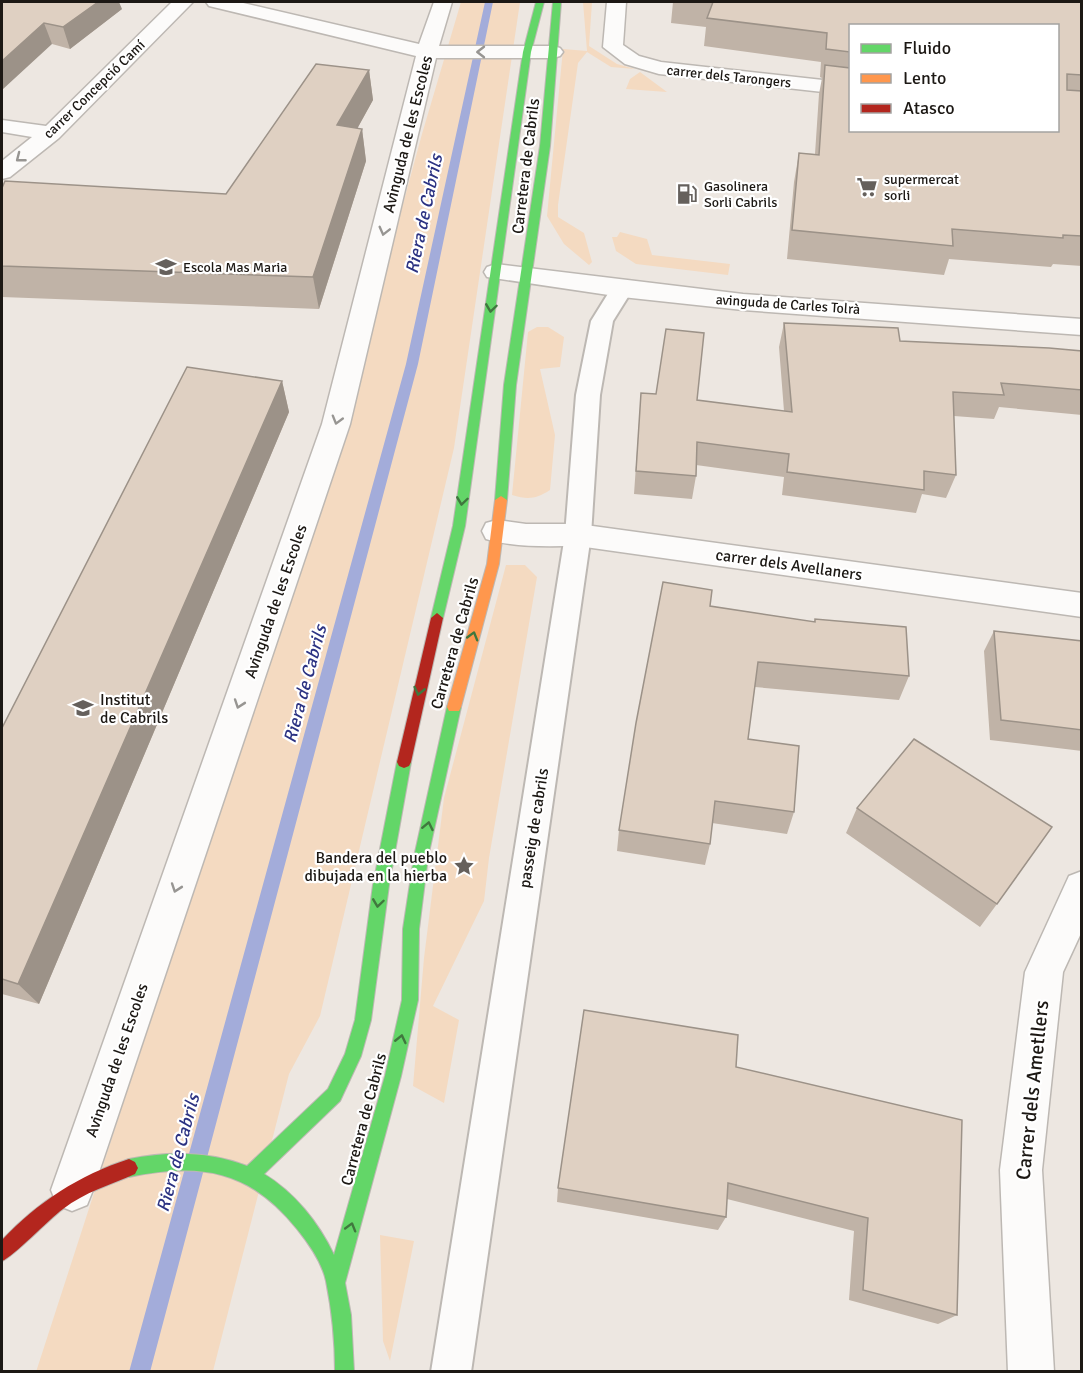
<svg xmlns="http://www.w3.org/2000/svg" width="1083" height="1373" viewBox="0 0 1083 1373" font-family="Signika,sans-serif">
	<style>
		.green { fill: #f4dac1 }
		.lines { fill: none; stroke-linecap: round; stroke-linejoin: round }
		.stream { fill: #a3acda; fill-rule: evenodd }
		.lane-casing { stroke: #bdb8b3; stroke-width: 4 }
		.street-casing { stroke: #bdb8b3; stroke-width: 3 }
		.fast-casing { stroke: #bdb8b3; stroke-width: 2 }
		.slow-casing { stroke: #bdb8b3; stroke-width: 2 }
		.jam-casing { stroke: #bdb8b3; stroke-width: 2 }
		.lane { fill: #fcfbfa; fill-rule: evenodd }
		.street { fill: #fcfbfa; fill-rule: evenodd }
		.fast { fill: #63d668; fill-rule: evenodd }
		.slow { fill: #ff974d; fill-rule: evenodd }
		.jam { fill: #b3261e; fill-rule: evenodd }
		.wall { fill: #c0b3a7; fill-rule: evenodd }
		.shaded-wall { fill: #9c9288 }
		.building { fill: #dfd0c2; stroke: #9c9288; stroke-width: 1.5 }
		.oneway { stroke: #979592 }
		.oneway2 { stroke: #40773e }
		.labels { text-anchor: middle; stroke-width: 4.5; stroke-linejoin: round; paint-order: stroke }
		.far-street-label { font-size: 14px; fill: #1c1814; stroke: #fff }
		.far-poi-label { font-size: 14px; fill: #1c1814; stroke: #fff; text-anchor: start }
		.street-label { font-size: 16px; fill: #1c1814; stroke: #fff }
		.poi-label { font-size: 16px; fill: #1c1814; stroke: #fff; text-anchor: start }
		.water-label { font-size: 18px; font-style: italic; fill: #2b3282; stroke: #fff }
		.near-street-label { font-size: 20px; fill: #1c1814; stroke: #fff }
	</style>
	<rect width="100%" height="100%" fill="#ede7e1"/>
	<!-- green -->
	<path class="green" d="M461,2h59l-66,446 -134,568 -31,58 -76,297 -177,1 308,-950 78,-288z
		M583,2h9l-3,44 28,18 18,5 -24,-2 -24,-15 -9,11 -20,142v12l26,16 8,29 -3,3 -25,-21 -17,-28 16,-167 24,2z
		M640,72l27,20 -41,-3 4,-10z
		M620,232l27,7 5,16 78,9 -2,11 -92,-11 -20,-13 -4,-14h5z
		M537,327h11l16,10 -4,30 -20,2 15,66 -5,55c-14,9 -22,10 -38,5l16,-163z
		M506,565h19l12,12 -48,281 -5,43 -51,105 26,14 -15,83 -31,-17 11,-128 20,-160z
		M380,1235l34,6 -24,120 -7,-20z"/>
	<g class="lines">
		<!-- stream -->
		<path class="stream" d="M485,2h8l-75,362 -268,1008h-21l277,-1008z"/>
		<!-- lane casing -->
		<g class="lane-casing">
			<path id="lane" d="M622,282l8,2 3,5 -20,32 -13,74 -9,140 -120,837h-40l134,-837 11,-140 15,-74 23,-37z"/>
		</g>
		<!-- street casing -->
		<g class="street-casing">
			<path id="street" d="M172,2h21l-134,136 -49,39 -8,2v-18l30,-24 -30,-5v-12l44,6z
				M206,2h33l180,42 15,-42h18l-13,44h114l7,2 3,4 -3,4 -7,2h-117l-86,366 -257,766 -6,15 -15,6 -15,-6 -6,-15 271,-766 94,-368 -207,-50z
				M607,2h19l-3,43 16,11 22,6 189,21v12l-191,-21 -34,-10 -22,-17z
				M496,264l247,30 339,25v16l-339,-25 -121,-13 -135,-20 -3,-5 3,-5z
				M497,520l29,4h52l504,69v24l-504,-71c-31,0 -62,2 -92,-7l-4,-8 4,-8z
				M1082,871v60l-19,41 -21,198 12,202h-46l-8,-202 25,-198 44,-96z"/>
		</g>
		<!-- fast casing -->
		<g class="fast-casing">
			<path id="fast" d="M536,2h8l-13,50 -66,474 -22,92 -6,5 -6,-5 22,-92 70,-474z
				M553,2h8l-11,144 -34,239 -9,115 -6,4 -6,-4 9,-115 36,-239z
				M454,701l5,2 2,4 -33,150 -9,72 -1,71 -17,76 -56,207 6,32 3,57h-19c0,-32 -3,-61 -9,-91 -4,-19 -17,-37 -29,-52 -47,-59 -96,-67 -168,-52l-6,-3 -3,-6 3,-6 6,-3c40,-8 79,-8 118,7l81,-77 17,-35 10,-34 18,-135 24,-123 2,-4 5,-2 5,2 2,4 -22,123 -18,135 -10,36 -21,45 -76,73c30,18 55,49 70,81l51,-179 17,-76 1,-71 11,-72 33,-150 2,-4z"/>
		</g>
		<!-- slow casing -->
		<g class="slow-casing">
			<path id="slow" d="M501,496l6,4 -8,64 -38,143 -2,4h-10l-2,-4 40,-143 8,-64z"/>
		</g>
		<!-- jam casing -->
		<g class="jam-casing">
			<path id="jam" d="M437,613l6,5 -32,144 -2,4 -5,2 -5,-2 -2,-4 34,-144z
				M129,1159l6,3 3,6 -3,6c-25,11 -50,18 -72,35 -15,11 -50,48 -61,52v-21c36,-38 77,-65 127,-81z"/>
		</g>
		<!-- lane -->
		<use href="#lane" class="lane"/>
		<!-- street -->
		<use href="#street" class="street"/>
		<!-- fast -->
		<use href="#fast" class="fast"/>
		<!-- slow -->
		<use href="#slow" class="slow"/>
		<!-- jam -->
		<use href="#jam" class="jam"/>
	</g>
	<!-- wall -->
	<path class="wall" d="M2,2l120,7 -52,40 -18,-5z
		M673,2h409v264l-29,-2 -2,3 -102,-8 -5,16 -157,-16 7,-77 5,-29 16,1 4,-60 3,-16 -2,-1 1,-15 -117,-16 2,-19 -35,-4zM850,26l208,104h-208z
		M369,70l4,30 -16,29h5l4,32 -47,148 -317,-12v-109l224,6z
		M784,323l116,18 182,10v64l-83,-8 -5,12 -40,-3 2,59 -10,23 -24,-4 -6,19 -134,-18 2,-18 -88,-12v11l-4,23 -58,-5 7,-101 143,18 -5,-64z
		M282,381l7,31 -250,592 -37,-10v-266z
		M710,606l104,16 1,-3 94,57 -10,24 -144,-13 -7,52 46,73 -7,22 -75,-11 -2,21 -5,21 -88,-14 2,-21z
		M994,631l88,10v110l-92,-11 -6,-89z
		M857,808l140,96 -17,23 -134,-94z
		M736,1067l221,248 -19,9 -89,-24 5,-69 -127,-32 -1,18 -8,13 -161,-28 1,-14z"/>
	<!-- shaded-wall -->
	<path class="shaded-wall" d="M98,2h21l3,7 -52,40 -7,-22z
		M44,23l8,21 -50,46v-29z
		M369,70l4,30 -31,56 -5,-31z
		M362,129l4,32 -47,148 -6,-32z
		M282,381l7,31 -250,592 -21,-20z"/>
	<!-- building -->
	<path class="building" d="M2,2h96l-35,25 -19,-4 -42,38z
		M713,2h369v73l-15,-1v16l15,1v145l-19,-1v3l-111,-9 1,17 -161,-16 7,-77 20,2 6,-90 25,3v62h208v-104h-208v26l-24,-3 1,-16 -120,-15z
		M316,64l53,6 -32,55 25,4 -49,148 -311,-11v-78l3,-7 221,13z
		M784,323l114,5 2,13 149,7 33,3v39l-81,-7 3,12 -51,-3 3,83 -32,-4v19l-137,-18 2,-18 -92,-12 -1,34 -60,-5 5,-78 15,1 10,-65 38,4 -7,67 95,12z
		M187,367l95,14 -264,603 -16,-5v-251z
		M663,582l49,8 -2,16 105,16v-3l91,8 3,49 -151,-14 -10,77 51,7 -5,66 -79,-11 -5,43 -91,-14 17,-107z
		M994,631l88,10v89l-81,-10z
		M914,739l138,88 -55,77 -140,-96z
		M584,1010l154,25 -2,32 226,53 -5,195 -94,-25 5,-72 -140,-35 -2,34 -168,-29z"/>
	<!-- one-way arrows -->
	<defs><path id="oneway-chevron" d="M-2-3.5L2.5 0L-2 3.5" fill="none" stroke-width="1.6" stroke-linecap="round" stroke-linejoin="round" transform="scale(1.5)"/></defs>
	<g class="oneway">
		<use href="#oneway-chevron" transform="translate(481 52) rotate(-180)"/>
		<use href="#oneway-chevron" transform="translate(20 158) rotate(142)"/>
		<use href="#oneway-chevron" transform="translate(384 231) rotate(104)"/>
		<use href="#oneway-chevron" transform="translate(337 420) rotate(106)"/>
		<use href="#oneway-chevron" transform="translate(239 704) rotate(109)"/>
		<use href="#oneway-chevron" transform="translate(176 888) rotate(109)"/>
	</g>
	<g class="oneway2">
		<use href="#oneway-chevron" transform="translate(491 308) rotate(98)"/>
		<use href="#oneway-chevron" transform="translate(462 501) rotate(98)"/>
		<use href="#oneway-chevron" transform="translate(473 636) rotate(-74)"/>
		<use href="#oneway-chevron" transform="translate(419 691) rotate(103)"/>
		<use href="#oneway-chevron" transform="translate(428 826) rotate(-78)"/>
		<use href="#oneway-chevron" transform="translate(378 903) rotate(98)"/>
		<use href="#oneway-chevron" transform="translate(401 1039) rotate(-77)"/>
		<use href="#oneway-chevron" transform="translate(351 1227) rotate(-74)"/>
	</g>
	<!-- icons -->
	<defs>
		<g id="supermarket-bare" transform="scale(1.62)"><path d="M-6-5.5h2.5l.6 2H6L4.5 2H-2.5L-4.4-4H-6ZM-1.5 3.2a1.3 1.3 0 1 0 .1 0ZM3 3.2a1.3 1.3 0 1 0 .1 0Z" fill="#65605c" stroke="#fff" stroke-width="2.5" paint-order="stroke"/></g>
		<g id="fuel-bare" transform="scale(1.62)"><path d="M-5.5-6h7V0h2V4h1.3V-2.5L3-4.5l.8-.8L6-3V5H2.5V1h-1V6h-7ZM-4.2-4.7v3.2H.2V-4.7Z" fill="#65605c" stroke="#fff" stroke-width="2.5" paint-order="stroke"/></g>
		<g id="school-bare" transform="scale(1.62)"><path d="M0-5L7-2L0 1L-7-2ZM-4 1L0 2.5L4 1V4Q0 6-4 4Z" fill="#65605c" stroke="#fff" stroke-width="2.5" paint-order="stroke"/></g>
		<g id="sight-bare" transform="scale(1.62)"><path d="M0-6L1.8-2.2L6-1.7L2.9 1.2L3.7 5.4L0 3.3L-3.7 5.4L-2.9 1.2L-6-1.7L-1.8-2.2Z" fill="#65605c" stroke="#fff" stroke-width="2.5" paint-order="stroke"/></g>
	</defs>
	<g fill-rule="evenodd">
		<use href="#supermarket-bare" x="867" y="187"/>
		<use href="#fuel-bare" x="687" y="194"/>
		<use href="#school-bare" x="166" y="267"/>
		<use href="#school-bare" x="83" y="708"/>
		<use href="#sight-bare" x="464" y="866"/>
	</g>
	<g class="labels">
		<!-- far-street labels -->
		<g class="far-street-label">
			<text transform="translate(729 76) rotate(6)" y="5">carrer dels Tarongers</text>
			<text transform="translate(94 89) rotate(-44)" y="5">carrer Concepció Camí</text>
			<text transform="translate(788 304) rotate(4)" y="5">avinguda de Carles Tolrà</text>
		</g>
		<!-- far-poi labels -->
		<g class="far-poi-label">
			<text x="884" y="184">supermercat<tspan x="884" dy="16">sorli</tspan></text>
			<text x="704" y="191">Gasolinera<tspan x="704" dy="16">Sorli Cabrils</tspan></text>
			<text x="183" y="272">Escola Mas Maria</text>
		</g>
		<!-- street labels -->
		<g class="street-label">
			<text transform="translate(407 134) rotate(-76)" y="6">Avinguda de les Escoles</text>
			<text transform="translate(525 166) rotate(-83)" y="6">Carretera de Cabrils</text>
			<text transform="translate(789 564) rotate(8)" y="6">carrer dels Avellaners</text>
			<text transform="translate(275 601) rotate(-71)" y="6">Avinguda de les Escoles</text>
			<text transform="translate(454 643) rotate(-74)" y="6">Carretera de Cabrils</text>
			<text transform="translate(533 828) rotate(-81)" y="6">passeig de cabrils</text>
			<text transform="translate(116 1060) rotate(-71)" y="6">Avinguda de les Escoles</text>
			<text transform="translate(363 1119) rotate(-75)" y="6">Carretera de Cabrils</text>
		</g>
		<!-- poi labels -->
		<g class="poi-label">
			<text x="100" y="705">Institut<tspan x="100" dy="18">de Cabrils</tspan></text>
			<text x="447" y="863" text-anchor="end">Bandera del pueblo<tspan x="447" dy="18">dibujada en la hierba</tspan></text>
		</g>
		<!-- water labels -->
		<g class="water-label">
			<text transform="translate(424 214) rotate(-78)" y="6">Riera de Cabrils</text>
			<text transform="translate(305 684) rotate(-75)" y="6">Riera de Cabrils</text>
			<text transform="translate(178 1153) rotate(-75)" y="6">Riera de Cabrils</text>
		</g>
		<!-- near-street labels -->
		<g class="near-street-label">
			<text transform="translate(1032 1090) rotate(-84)" y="7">Carrer dels Ametllers</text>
		</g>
	</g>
	<!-- border -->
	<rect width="1083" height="1373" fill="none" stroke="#1c1814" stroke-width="6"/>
	<!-- legend -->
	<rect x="849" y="24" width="210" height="108" fill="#ffffff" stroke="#a4a3a1" stroke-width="1.5"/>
	<rect x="861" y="44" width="30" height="9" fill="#63d668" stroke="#a4a3a1" stroke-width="1.5"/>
	<text x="903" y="54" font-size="18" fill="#1c1814">Fluido</text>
	<rect x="861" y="74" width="30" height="9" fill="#ff974d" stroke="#a4a3a1" stroke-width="1.5"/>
	<text x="903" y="84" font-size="18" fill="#1c1814">Lento</text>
	<rect x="861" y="104" width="30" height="9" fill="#b3261e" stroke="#a4a3a1" stroke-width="1.5"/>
	<text x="903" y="114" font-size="18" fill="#1c1814">Atasco</text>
</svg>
